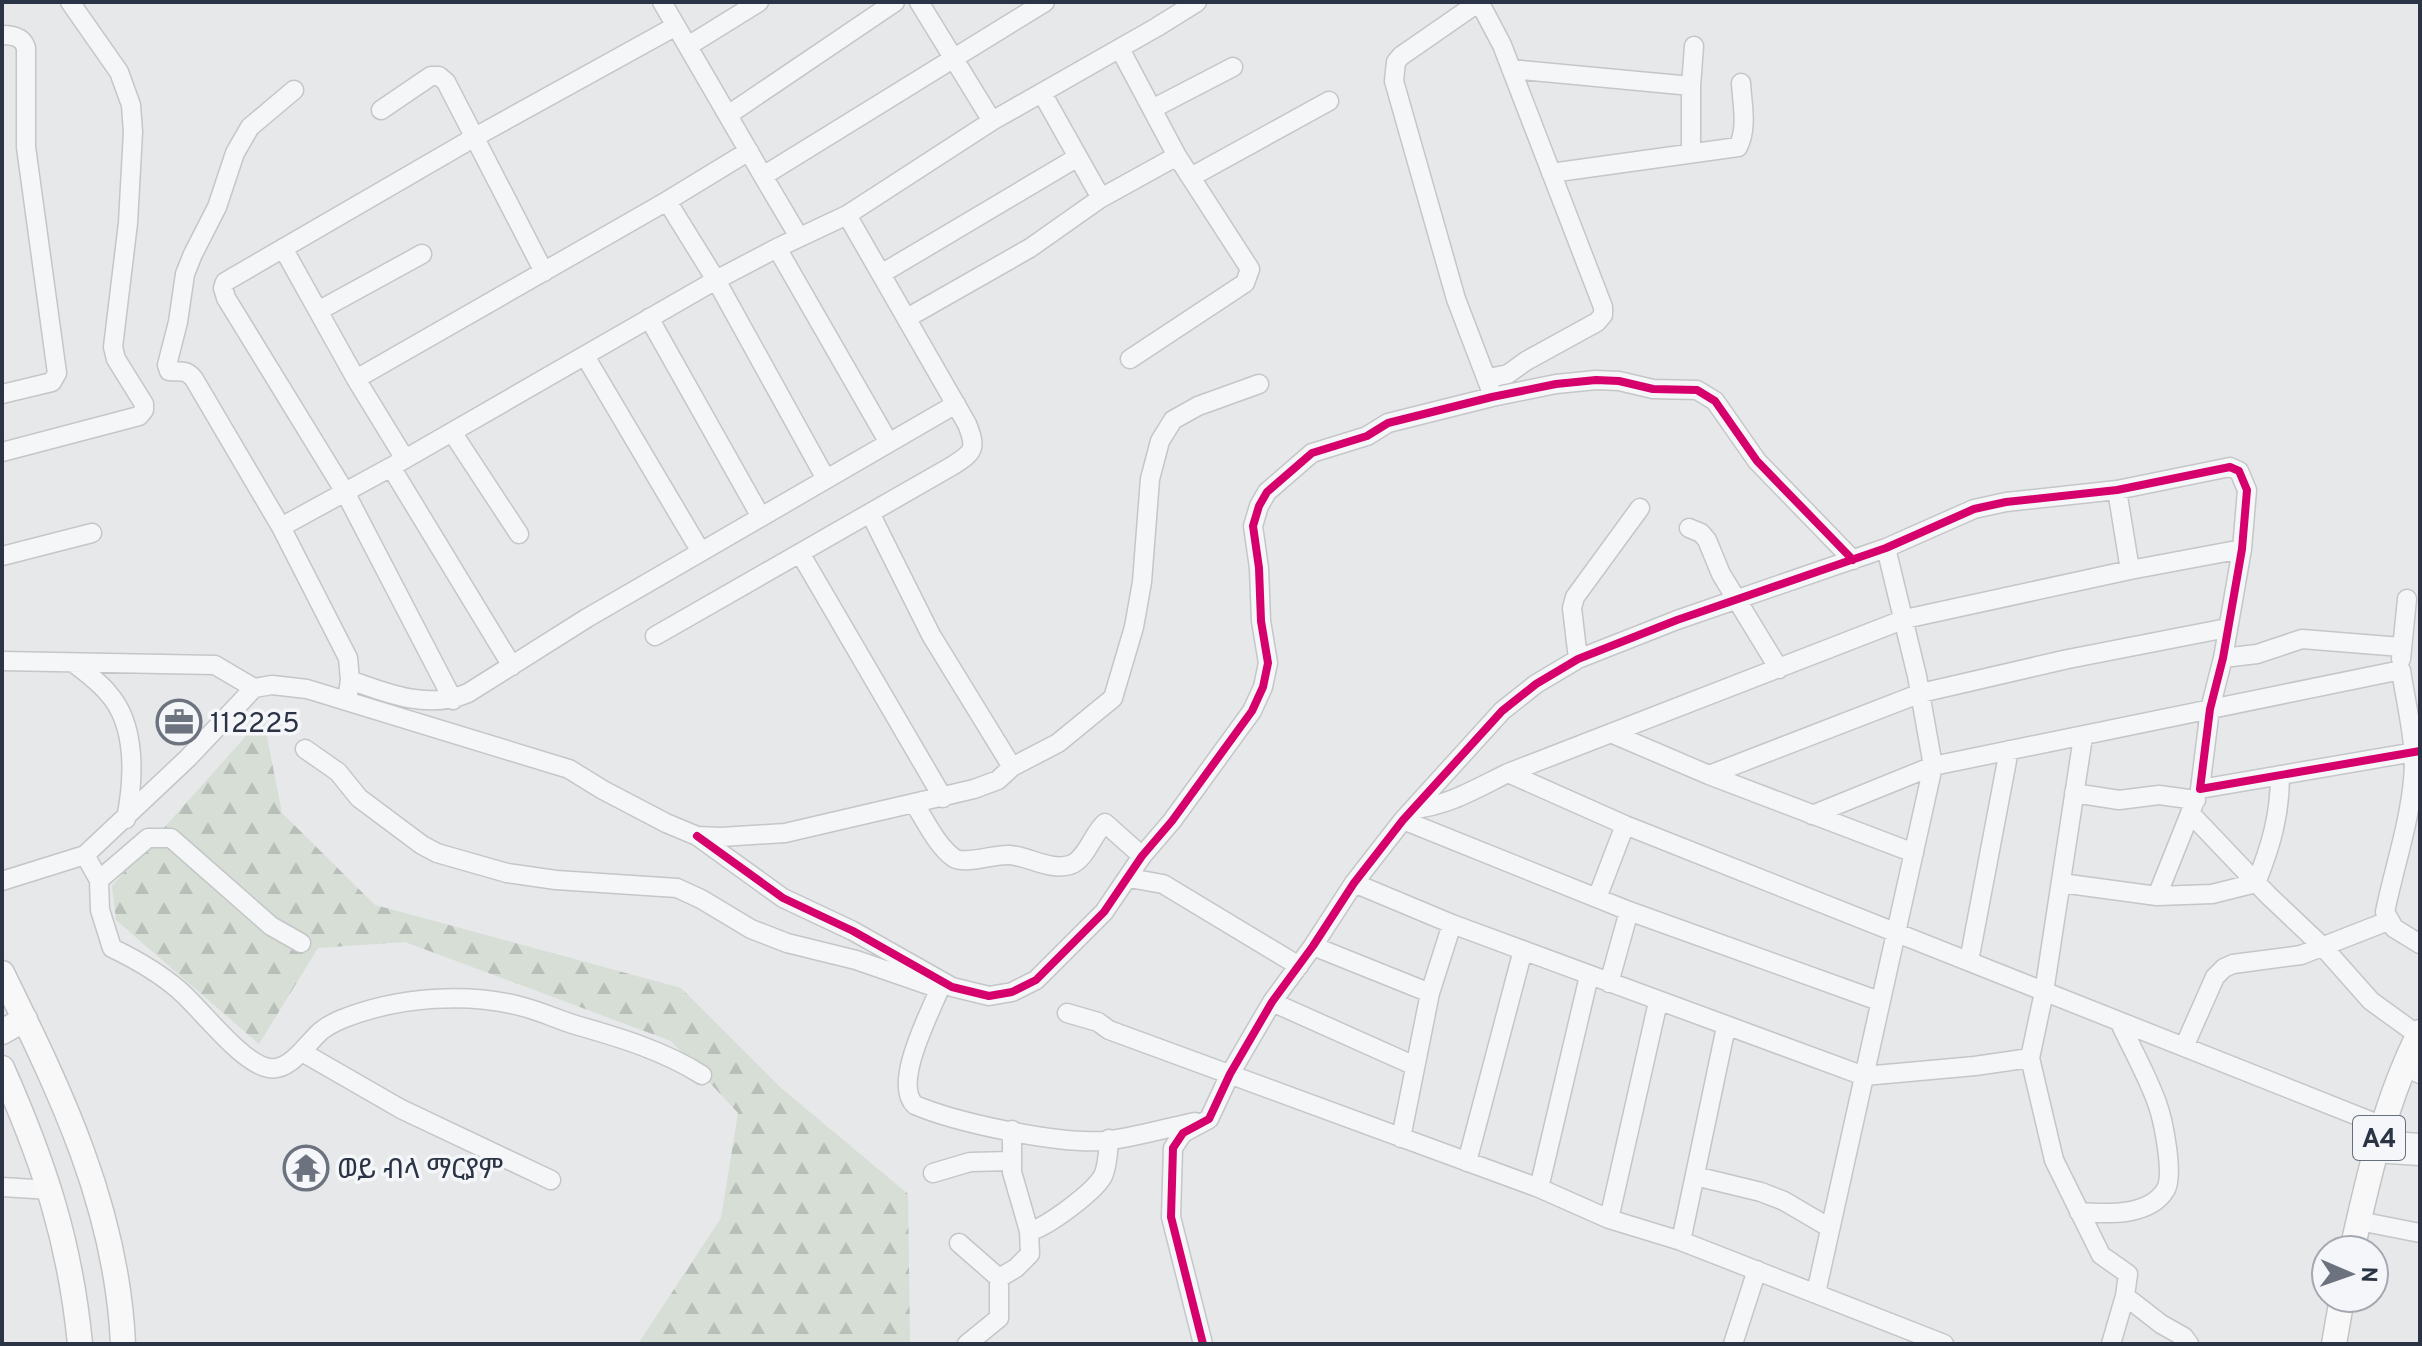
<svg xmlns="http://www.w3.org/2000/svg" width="2422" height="1346" viewBox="0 0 2422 1346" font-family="Overpass,'Noto Sans Ethiopic',sans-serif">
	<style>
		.forest { fill: url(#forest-firs) }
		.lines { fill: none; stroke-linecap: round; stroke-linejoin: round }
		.minor-casing { stroke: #c4c6c8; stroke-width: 21 }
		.major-casing { stroke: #c2c5c8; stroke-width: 27 }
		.minor { stroke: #f5f6f7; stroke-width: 18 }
		.major { stroke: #f8f8f8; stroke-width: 24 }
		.cycleway-casing { stroke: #f4f6f9; stroke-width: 13 }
		.cycleway { stroke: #d6006c; stroke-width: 8 }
		.labels { text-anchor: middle; stroke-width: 7; stroke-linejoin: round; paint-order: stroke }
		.shield { fill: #f4f6f9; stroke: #676e7b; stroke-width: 2 }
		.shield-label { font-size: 26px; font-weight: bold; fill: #2b3445 }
		.poi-label { font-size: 28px; fill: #2b3445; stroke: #f4f6f9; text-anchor: start }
	</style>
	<defs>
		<pattern id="forest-firs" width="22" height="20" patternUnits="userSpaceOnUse" patternTransform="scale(2)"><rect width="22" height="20" fill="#d6ded6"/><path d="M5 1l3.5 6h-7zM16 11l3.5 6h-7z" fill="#b8bfb9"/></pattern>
	</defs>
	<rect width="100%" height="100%" fill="#e6e8ea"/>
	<!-- forest -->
	<path class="forest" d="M263,717l19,96 93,92 306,83 100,100 127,106 2,150h-272l83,-126 17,-105 -67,-72 -266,-99 -87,6 -59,96 -143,-124 -4,-34z"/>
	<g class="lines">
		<!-- minor casing -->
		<g class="minor-casing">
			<path id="minor" d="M662,2l101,174
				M919,2l73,119
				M1473,2l10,7 19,36 101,262v8l-6,7 -71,39 -18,13 -19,4
				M1476,4l-75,52 -5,6 -2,19 62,218 34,89
				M2,35c11,0 21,2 24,13v99l31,226 -5,9 -50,12
				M688,46l71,-44
				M1120,49l57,107 73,113 -5,14 -115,76
				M1511,69l180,17
				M1042,93l59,105
				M1152,109l81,-42
				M381,110l50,-34h8l7,6 98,190
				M728,115l167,-113
				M1691,151v-65l3,-40
				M1551,173l187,-26c10,-19 4,-44 3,-64
				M1191,177l138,-76
				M667,201l49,79 110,199
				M799,237l-36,-61 282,-174
				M283,248l73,131
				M777,248l112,195
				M881,274l197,-117
				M318,311l104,-57
				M649,318l112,199
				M907,318l123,-70 71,-50 76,-42
				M585,356l116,196
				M452,432l67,102
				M2,452l137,-36 5,-6v-6l-28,-45 -3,-12 15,-124 5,-91 -2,-27 -12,-33 -49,-70
				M405,459l-49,-80 311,-178 82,-50
				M391,467l121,199
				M2117,490l13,80
				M870,513l61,122 81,132
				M281,527l-87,-148c-8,-10 -13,-7 -25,-8l-2,-6 11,-43 7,-48 8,-20 24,-47 18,-54 15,-26 44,-37
				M1689,528l12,5 6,7 14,34 58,95
				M800,553l143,245
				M2,556l90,-23
				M655,636l297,-170c22,-14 25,-17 15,-42l-120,-209
				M2223,658l34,-4 45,-15 99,8
				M1578,659l-6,-51 3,-11 65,-89
				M2401,659l6,-60
				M2,661l213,4 39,23
				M75,664c12,9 24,18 33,29 29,32 26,86 18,126
				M350,680c38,14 79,30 118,13l119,-75 369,-214
				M453,700l-108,-208 -119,-194 -3,-10 2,-6 250,-145 201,-111
				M347,701l3,-21 -2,-22 -67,-131 110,-60 325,-187 61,-32 70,-33 145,-94 165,-94 40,-25
				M1613,734l96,41 205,78
				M2083,737l-39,255 -14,66 24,102 47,95 27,19 -3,22 -14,48
				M305,749l33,23 21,26 63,47 15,8 70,20 49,7 121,8 24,11 50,30 36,14 69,17 81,28
				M1508,773l117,52 758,301
				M1709,775l212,-82 147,-34 159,-31
				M2074,793l45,7 40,-5 37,5
				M914,803c11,17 23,43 40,55 11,7 41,-4 55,-3 20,1 40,16 61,10 16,-5 23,-32 35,-42l37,33
				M1413,809c35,-3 64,-21 95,-36l397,-154 225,-49 112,-21
				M2190,813l78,82 56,53 47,53 47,34
				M1812,815l121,-49 468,-96c5,35 16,74 12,110 -4,45 -19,88 -28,132l9,16 26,16
				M1403,820l226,91 250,90
				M697,836l86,62 70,33 99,56 37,9 23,-4 24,-12 68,-68 38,-56 30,-35 80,-110 11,-24 5,-24 -7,-42 -2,-53 -6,-42 6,-20 8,-14 45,-39 55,-17 21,-13 104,-26 64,-13 40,-4 23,1 34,8 44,1 18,11 42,60 96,99
				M85,855l14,25 1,30 12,38c25,12 46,24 67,42 22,19 63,74 90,78 21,4 38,-25 52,-37 6,-5 14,-9 21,-12 55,-22 128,-28 185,-11 18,5 34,13 52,18 42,12 85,25 123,49
				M1129,878l34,6 136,82
				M99,880l49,-42h23l100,88 30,17
				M2,881l83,-26 103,-97 66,-70 18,-3 35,4 262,80 34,21 63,33 31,13 24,1 64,-4 189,-44 24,-9 14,-13 46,-24 55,-45 21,-71 8,-45 8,-103 10,-38 13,-21 25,-14 61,-22
				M1354,883l98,41 412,152 111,-10 55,-8
				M2061,883l96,13 36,-90
				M2157,896l55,-2 44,-11c15,-37 24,-68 24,-108
				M1597,898l28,-73
				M1313,946l117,47
				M1969,961l40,-211
				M1609,983l20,-72
				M940,988c-10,25 -48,96 -25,117 42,18 142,39 188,36 31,-3 62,-13 92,-19
				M1272,1002l143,64
				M1067,1013l31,9 11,8 430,158 70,31 72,22 263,103
				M2184,1047l31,-70 9,-9 9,-4 68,-9 87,-34
				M302,1052l99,57 150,71
				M2404,1067l16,7
				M1401,1138l29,-145 22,-69
				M2378,1140l42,3
				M2374,1153l46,3
				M1467,1162l56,-212
				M933,1173l37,-11 42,-1
				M1695,1176l66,16 23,9 46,27
				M2,1187l48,3
				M1539,1188l50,-212
				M2079,1212c27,2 71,5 87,-23 8,-16 -3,-70 -9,-86 -10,-28 -25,-54 -37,-80
				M1609,1219l49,-217
				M2359,1221l61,12
				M1029,1231c16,-2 65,-39 74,-55 5,-11 5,-25 6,-37
				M1681,1241l45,-214
				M959,1243l40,35
				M1816,1293l117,-527 -16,-90 -31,-128
				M2125,1296l36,28 23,13 5,7
				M967,1344l32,-26v-40l17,-10 14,-14 -1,-23 -17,-59v-42
				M1203,1344l-32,-127 2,-69 10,-15 26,-14 21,-45 42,-72 41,-56 41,-63 49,-63 99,-109 34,-27 42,-25 99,-39 209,-72 88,-39 32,-7 111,-12 113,-23 9,4 8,19 -5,59 -19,109 -13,51 -10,80 220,-38
				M1733,1344l24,-74"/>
		</g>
		<!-- major casing -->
		<g class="major-casing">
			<path id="major" d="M2,973c59,120 115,235 121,371
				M2,1032l23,-13
				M2,1068c42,95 68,173 78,276
				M2352,1250c17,-75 33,-149 68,-218
				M2334,1344l8,-46"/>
		</g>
		<!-- minor -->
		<use href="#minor" class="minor"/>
		<!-- major -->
		<use href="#major" class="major"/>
		<!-- cycleway casing -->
		<g class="cycleway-casing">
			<path id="cycleway" d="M697,836l86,62 70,33 99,56 37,9 23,-4 24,-12 68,-68 38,-56 30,-35 80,-110 11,-24 5,-24 -7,-42 -2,-53 -6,-42 6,-20 8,-14 45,-39 55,-17 21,-13 104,-26 64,-13 40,-4 23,1 34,8 44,1 18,11 42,60 96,99
				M1203,1344l-32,-127 2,-69 10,-15 26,-14 21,-45 42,-72 41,-56 41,-63 49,-63 99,-109 34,-27 42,-25 99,-39 209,-72 88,-39 32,-7 111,-12 113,-23 9,4 8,19 -5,59 -19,109 -13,51 -10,80 220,-38"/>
		</g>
		<!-- cycleway -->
		<use href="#cycleway" class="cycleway"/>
	</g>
	<!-- icons -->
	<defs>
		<g id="office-ring" transform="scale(2.3)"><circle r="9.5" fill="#f4f6f9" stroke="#6c737f" stroke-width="1.5"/><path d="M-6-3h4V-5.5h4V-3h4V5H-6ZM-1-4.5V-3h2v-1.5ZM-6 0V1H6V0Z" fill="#6c737f"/></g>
		<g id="temple-ring" transform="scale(2.3)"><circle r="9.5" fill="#f4f6f9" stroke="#6c737f" stroke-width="1.5"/><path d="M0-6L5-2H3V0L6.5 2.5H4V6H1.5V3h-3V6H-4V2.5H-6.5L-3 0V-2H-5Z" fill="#6c737f"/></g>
	</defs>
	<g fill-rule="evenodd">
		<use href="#office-ring" x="179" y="722"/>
		<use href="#temple-ring" x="306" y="1168"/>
	</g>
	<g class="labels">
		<!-- shield labels -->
		<rect class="shield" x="2353" y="1116" width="52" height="44" rx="6"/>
		<g class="shield-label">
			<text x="2379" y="1147">A4</text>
		</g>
		<!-- poi labels -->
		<g class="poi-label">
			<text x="210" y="732">112225</text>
			<text x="337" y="1178">ወይ ብላ ማርያም</text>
		</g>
	</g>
	<!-- border -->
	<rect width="2422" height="1346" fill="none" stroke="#2b3445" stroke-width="8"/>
	<!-- north arrow -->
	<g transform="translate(2350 1274) rotate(92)"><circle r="38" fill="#f4f6f9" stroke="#a4a8b1" stroke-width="2"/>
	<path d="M0-6L14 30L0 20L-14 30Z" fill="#6c737f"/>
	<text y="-12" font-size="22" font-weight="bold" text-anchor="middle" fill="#2b3445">N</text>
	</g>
</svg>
